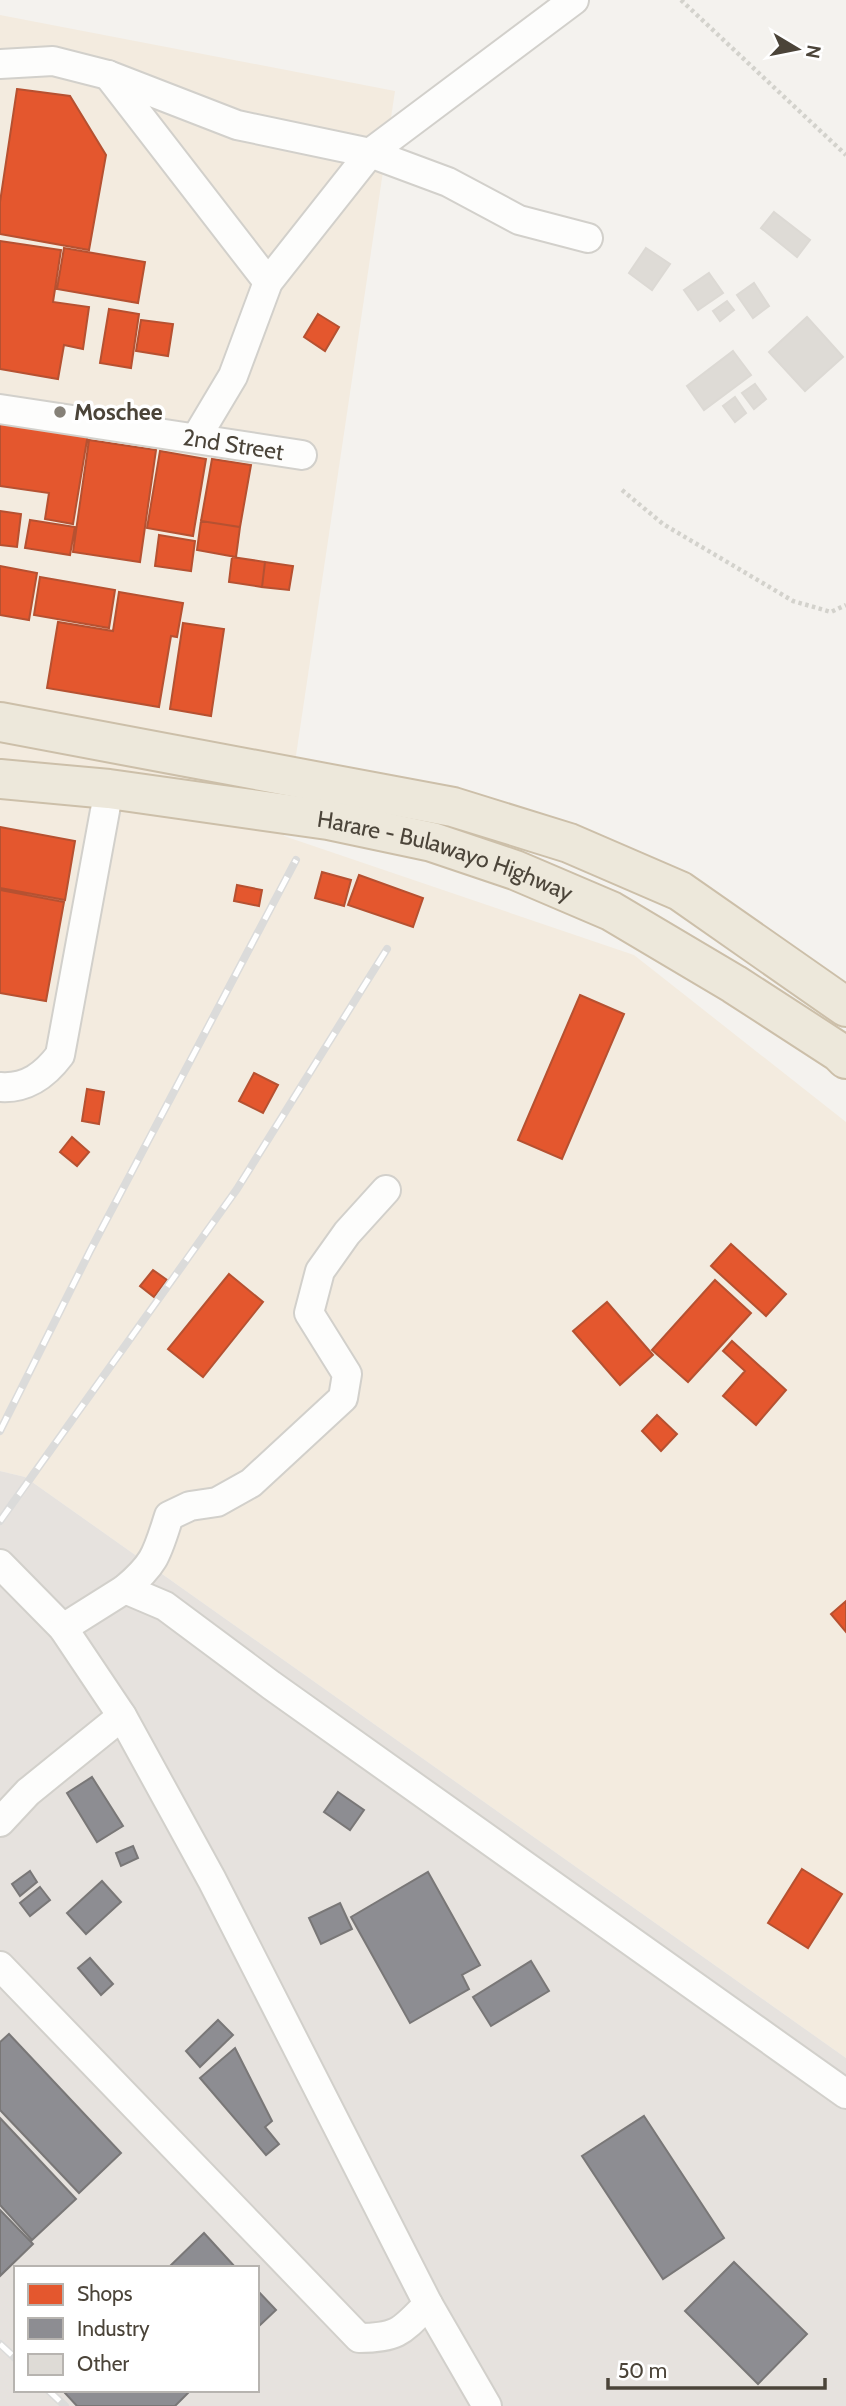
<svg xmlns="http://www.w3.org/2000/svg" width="846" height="2406" viewBox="0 0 846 2406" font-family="Cabin,sans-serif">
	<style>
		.commercial { fill: #f3ebdf }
		.industrial { fill: #e6e2de; fill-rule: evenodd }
		.shops { fill: #e4572e; stroke: #b65131; stroke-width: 2 }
		.industry { fill: #8d8d92; stroke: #797777; stroke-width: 2 }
		.building { fill: #dedbd6; stroke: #dcd9d4; stroke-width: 2 }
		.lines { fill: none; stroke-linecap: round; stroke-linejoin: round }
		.minor-casing { stroke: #d2d0cb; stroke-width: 32 }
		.highway-casing { stroke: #ccbfa9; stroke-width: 42 }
		.path { stroke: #d3d2cc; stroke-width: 4.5; stroke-dasharray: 3.5 3.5; stroke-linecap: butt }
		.minor { stroke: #fdfdfc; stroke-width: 28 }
		.highway { stroke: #ede8db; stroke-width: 38 }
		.rail-casing { stroke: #dbdbda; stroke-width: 8 }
		.rail { stroke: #fff; stroke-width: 5; stroke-dasharray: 16; stroke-linecap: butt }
		.poi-dot { fill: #868178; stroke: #fff; stroke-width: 2.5 }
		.labels { text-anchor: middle; stroke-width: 7; stroke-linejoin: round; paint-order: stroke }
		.poi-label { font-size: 23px; font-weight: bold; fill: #4b4439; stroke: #fff; text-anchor: start }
		.street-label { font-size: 23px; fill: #4b4439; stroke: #fff }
	</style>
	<rect width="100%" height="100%" fill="#f4f2ee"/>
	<!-- commercial -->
	<path class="commercial" d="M0,15l395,76 -111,745 350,119 212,167v936l-821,-581 -25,-6z"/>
	<!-- industrial -->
	<path class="industrial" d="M0,1471l25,6 821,581v348h-846zM16,2268h241v122h-241z"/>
	<!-- shops -->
	<path class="shops" d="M17,89l53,7 36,59 -17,95 -89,-16v-32z
		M0,241l61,9 -8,52 36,5 -6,42 -19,-4 -6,34 -58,-10z
		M64,248l81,14 -7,41 -81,-14z
		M109,309l30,5 -8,54 -31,-5z
		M318,314l21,13 -14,24 -21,-14z
		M141,320l32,4 -5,32 -32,-5z
		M0,421l88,13 -15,90 -28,-5 4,-26 -49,-7z
		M89,440l67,10 -16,112 -67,-10z
		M160,451l46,8 -13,77 -46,-8z
		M212,459l39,6 -11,62 -39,-6z
		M0,511l21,3 -4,33 -17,-2z
		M30,520l45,7 -5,28 -45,-7z
		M201,521l39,6 -4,30 -39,-7z
		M159,535l36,6 -4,30 -36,-5z
		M232,557l33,5 -3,25 -33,-5z
		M265,562l28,4 -4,24 -27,-3z
		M0,566l37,7 -8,47 -29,-5z
		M40,577l75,13 -6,38 -75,-13z
		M119,592l64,11 -6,34 -6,-1 -12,71 -112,-19 11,-66 55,9z
		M183,623l41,6 -13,87 -41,-7z
		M0,827l75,14 -10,59 -65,-12z
		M322,872l29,8 -7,26 -29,-8z
		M359,875l64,23 -10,29 -65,-22z
		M237,885l25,5 -3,16 -25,-5z
		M0,890l64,12 -18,99 -46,-8z
		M580,995l44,19 -62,145 -44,-19z
		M254,1073l24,12 -15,28 -24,-12z
		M87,1089l17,3 -5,32 -17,-3z
		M72,1137l17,15 -12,14 -17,-14z
		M731,1244l55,50 -20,22 -55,-50z
		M153,1270l14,10 -13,17 -14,-11z
		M229,1274l34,28 -60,75 -35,-28z
		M715,1280l36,33 -63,69 -36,-32z
		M607,1302l46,53 -33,30 -47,-54z
		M732,1341l54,49 -30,35 -33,-29 22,-25 -22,-20z
		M657,1415l20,19 -16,17 -19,-20z
		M846,1601v31l-15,-18z
		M802,1869l40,25 -34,54 -40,-25z"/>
	<!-- industry -->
	<path class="industry" d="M92,1777l31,49 -26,16 -30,-49z
		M338,1792l26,18 -14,20 -26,-18z
		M133,1846l5,12 -17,8 -5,-13z
		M30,1871l7,11 -17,14 -8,-12z
		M428,1872l52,93 -18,10 7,14 -59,34 -59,-106z
		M102,1881l19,21 -35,32 -19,-21z
		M40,1887l10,13 -20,16 -10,-13z
		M340,1903l12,26 -31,15 -12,-26z
		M90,1958l23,26 -12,11 -23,-27z
		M531,1961l18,30 -58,35 -18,-29z
		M218,2020l15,15 -33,32 -14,-16z
		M9,2034l112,119 -42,40 -79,-83v-68z
		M235,2048l37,73 -7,6 14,17 -13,11 -66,-77z
		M644,2116l80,122 -61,41 -81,-123z
		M0,2118l76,81 -44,41 -32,-35z
		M0,2210l33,34 -33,32z
		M204,2233l32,35h-68z
		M734,2262l73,72 -49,50 -73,-73z
		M257,2290l19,20 -19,18z
		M68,2390h123l-16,16h-98l-12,-13z"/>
	<!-- building -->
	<path class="building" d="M774,212l36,28 -13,17 -36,-29z
		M646,248l24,16 -18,26 -23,-17z
		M709,273l14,20 -25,17 -14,-20z
		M754,283l15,23 -16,12 -16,-23z
		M727,301l7,9 -14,11 -7,-10z
		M807,317l36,40 -38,34 -36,-39z
		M733,351l18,24 -47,35 -17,-24z
		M755,384l11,15 -12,10 -12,-16z
		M735,397l11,16 -11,9 -12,-16z"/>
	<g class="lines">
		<!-- minor casing -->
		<g class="minor-casing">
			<g id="minor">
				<path d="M0,64l53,-3 55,14 129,50 133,28 78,29 71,38 69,18"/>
				<path d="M108,75l160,207"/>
				<path id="s1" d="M0,409l302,46"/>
				<path d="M196,438l37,-62 35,-94 102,-129 204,-153"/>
				<path d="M0,1087c27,2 45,-12 60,-32l49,-266"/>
				<path d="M0,1564l63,64 59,88 90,164 216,424 59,102"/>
				<path d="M125,1589c31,-26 32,-36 44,-73l21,-10 27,-4 34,-19 92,-85 4,-24 -38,-61 11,-42 27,-38 39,-43"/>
				<path d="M63,1628l62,-39 40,17 106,79 575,409"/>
				<path d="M0,1822l28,-30 94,-76"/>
				<path d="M0,1966l359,372c39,0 43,-7 69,-34"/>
			</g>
		</g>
		<!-- highway casing -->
		<g class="highway-casing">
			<g id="highway">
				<path d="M0,722l453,85 116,36 111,48 166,116"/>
				<path id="s2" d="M0,779l109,10 219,31 104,22 83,28 96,41 123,73 105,68 7,7"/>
			</g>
		</g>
		<!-- path -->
		<path class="path" d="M681,0l165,155
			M622,490l41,34 130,77 38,11 15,-7"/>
		<!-- minor -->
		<use href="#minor" class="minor"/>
		<!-- highway -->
		<use href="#highway" class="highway"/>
		<!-- rail casing -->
		<g class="rail-casing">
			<path id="rail" d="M0,1431l90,-180 206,-391
				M0,1521l237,-332 150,-240
				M0,2344l16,15
				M48,2390l17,16"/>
		</g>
		<!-- rail -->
		<use href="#rail" class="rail"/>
	</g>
	<!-- markers -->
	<circle class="poi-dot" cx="60" cy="412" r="7"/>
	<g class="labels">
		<!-- poi labels -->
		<g class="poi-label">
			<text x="74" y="420">Moschee</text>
		</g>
		<!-- street labels -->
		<g class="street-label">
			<text dy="8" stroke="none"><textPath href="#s1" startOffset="236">2nd Street</textPath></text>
			<text dy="8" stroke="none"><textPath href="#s2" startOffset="453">Harare - Bulawayo Highway</textPath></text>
		</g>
	</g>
	<!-- legend -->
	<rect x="14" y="2266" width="245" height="126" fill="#ffffff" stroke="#b7b4b0" stroke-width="2"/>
	<rect x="28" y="2284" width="35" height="21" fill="#e4572e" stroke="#b7b4b0" stroke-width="2"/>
	<text x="77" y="2301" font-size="21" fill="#4b4439">Shops</text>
	<rect x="28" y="2318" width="35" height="21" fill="#8d8d92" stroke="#b7b4b0" stroke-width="2"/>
	<text x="77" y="2336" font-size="21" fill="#4b4439">Industry</text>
	<rect x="28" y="2354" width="35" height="21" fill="#dedbd6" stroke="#b7b4b0" stroke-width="2"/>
	<text x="77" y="2371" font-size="21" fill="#4b4439">Other</text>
	<!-- north arrow -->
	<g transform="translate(797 49) rotate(100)" stroke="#ffffff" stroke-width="5" paint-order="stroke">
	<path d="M0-5L12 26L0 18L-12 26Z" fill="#4b4439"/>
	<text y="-10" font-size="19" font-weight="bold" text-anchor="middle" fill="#4b4439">N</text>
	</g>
	<!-- scale -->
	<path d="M608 2378v10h217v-10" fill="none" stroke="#4b4439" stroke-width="3.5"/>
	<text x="618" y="2378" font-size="21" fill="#4b4439" stroke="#ffffff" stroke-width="5" paint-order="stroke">50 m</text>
</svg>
